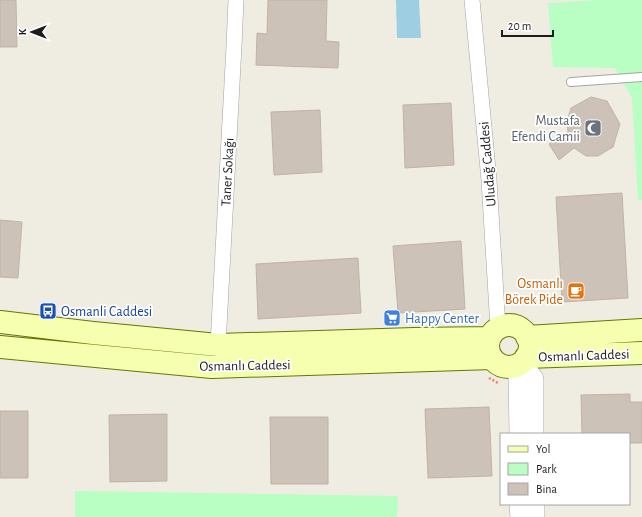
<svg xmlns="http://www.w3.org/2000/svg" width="642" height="517" viewBox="0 0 642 517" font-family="'Alegreya Sans',sans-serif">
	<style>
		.park { fill: #b9ffc3 }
		.water { fill: #9dcee2 }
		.building { fill: #ccc2b8; stroke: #c2b3a3 }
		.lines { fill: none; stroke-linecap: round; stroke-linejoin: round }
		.service-casing { stroke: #a4a4a4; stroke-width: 10 }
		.minor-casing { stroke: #a4a4a4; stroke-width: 16 }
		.tertiary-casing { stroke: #a4a4a4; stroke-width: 20 }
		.secondary-casing { stroke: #637800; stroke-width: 24 }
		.path { stroke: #ff7d63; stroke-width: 2.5; stroke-dasharray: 2 2; stroke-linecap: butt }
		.service { stroke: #fff; stroke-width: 8 }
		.minor { stroke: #fff; stroke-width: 15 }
		.tertiary { stroke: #fff; stroke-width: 19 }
		.secondary { stroke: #f6ffb0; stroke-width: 22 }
		.labels { text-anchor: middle; stroke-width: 3.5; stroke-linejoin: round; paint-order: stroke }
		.worship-label { font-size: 14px; fill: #5b616d; stroke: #fff; text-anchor: end }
		.street-label { font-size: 14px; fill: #1d1d1d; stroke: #fff }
		.food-label { font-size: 14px; fill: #c56008; stroke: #fff; text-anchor: end }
		.transit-label { font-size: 14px; fill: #164399; stroke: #fff; text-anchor: start }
		.shop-label { font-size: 14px; fill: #366cbe; stroke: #fff; text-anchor: start }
	</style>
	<rect width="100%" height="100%" fill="#efece2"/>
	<!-- park -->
	<path class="park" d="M597,0h45v200h-4l-6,-102 -17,-30 -62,-1 -5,-64z
		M75,491l323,5 -1,21h-322z"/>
	<!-- water -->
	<path class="water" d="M396,0h23l2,38h-24z"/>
	<!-- building -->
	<path class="building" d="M0,0h16l1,47h-17z
		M268,0h59l-1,41 13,1 -1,26 -82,-3 1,-32 10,1z
		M591,97l16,4 13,23 -7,23 -15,9h-12l-12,-8 -15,12 -10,-16 19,-12 -1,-10 4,-14z
		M451,103l3,62 -49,3 -2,-63z
		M320,110l2,62 -48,3 -3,-63z
		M622,193l6,105 -66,4 -6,-105z
		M0,220l22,2 -4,56 -18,-1z
		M461,241l4,68 -67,4 -5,-67z
		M358,258l3,55 -103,6 -2,-55z
		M630,394v8h12v41h-13v-9h-47l-1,-39z
		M489,407l3,69 -64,2 -3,-69z
		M0,411h28v67h-28z
		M167,414v67l-57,1 -1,-67z
		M270,417h58v67h-57z"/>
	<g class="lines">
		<!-- service casing -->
		<g class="service-casing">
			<path id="service" d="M571,82l71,-5"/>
		</g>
		<!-- minor casing -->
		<g class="minor-casing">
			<path id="minor" d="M472,0l17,180 9,148
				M218,345l16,-299 2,-46"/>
		</g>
		<!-- tertiary casing -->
		<g class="tertiary-casing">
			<path id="tertiary" d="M522,362l12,17v55
				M516,366l2,10 1,58
				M519,504l1,13
				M535,504v13"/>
		</g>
		<!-- secondary casing -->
		<g class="secondary-casing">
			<path id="secondary" d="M0,322l93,11 125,12 196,-6 75,-1
				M488 346a21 21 0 1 1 42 0a21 21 0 1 1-42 0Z
				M527,337l115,-7
				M0,347l212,20 280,-9
				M526,357l116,-4"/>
		</g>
		<!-- path -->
		<path class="path" d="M489,378l9,5"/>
		<!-- service -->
		<use href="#service" class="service"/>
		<!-- minor -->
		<use href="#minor" class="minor"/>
		<!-- tertiary -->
		<use href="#tertiary" class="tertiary"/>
		<!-- secondary -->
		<use href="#secondary" class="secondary"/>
	</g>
	<!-- icons -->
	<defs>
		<g id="mosque-square" transform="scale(0.9)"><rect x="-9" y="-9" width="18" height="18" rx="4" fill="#6b7280" stroke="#fff"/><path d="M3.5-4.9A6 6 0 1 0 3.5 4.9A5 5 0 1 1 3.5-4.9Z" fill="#fff"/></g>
		<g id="cafe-square" transform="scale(0.9)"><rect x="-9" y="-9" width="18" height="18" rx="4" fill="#e8710a" stroke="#fff"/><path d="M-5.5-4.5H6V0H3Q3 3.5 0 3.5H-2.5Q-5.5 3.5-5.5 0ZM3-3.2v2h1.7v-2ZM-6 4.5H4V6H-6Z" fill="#fff"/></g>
		<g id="bus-square" transform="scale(0.9)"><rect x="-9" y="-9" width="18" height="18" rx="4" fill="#1a4fb4" stroke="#fff"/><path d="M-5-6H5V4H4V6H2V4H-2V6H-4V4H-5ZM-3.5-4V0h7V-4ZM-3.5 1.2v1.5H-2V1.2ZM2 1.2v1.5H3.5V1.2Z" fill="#fff"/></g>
		<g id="supermarket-square" transform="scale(0.9)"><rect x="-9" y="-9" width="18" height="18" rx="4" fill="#3f7fe0" stroke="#fff"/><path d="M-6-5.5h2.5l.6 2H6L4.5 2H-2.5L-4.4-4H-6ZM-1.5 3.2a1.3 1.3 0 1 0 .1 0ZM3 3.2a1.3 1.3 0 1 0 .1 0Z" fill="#fff"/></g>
	</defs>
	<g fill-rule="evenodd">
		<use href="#mosque-square" x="593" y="128"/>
		<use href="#cafe-square" x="576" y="291"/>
		<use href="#bus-square" x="48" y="311"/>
		<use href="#supermarket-square" x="392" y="318"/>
	</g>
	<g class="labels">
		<!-- worship labels -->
		<g class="worship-label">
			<text x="580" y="125">Mustafa<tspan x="580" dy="16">Efendi Camii</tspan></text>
		</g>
		<!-- street labels -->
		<g class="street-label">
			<text transform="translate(487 164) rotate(-95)" y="5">Uludağ Caddesi</text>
			<text transform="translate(227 172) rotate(-87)" y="5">Taner Sokağı</text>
			<text transform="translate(584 355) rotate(-2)" y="5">Osmanlı Caddesi</text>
			<text transform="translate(245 365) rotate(-1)" y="5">Osmanlı Caddesi</text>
		</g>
		<!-- food labels -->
		<g class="food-label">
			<text x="563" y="288">Osmanlı<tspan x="563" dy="16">Börek Pide</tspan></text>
		</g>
		<!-- transit labels -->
		<g class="transit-label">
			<text x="61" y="316">Osmanli Caddesi</text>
		</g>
		<!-- shop labels -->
		<g class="shop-label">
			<text x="405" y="323">Happy Center</text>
		</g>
	</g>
	<!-- legend -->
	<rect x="500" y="433" width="130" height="72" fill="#ffffff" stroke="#a5a5a5"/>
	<rect x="508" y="446" width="20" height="6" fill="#f6ffb0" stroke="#a5a5a5"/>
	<text x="536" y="453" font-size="12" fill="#1d1d1d">Yol</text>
	<rect x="508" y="463" width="20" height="12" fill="#b9ffc3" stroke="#a5a5a5"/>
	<text x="536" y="473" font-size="12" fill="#1d1d1d">Park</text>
	<rect x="508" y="483" width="20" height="12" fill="#ccc2b8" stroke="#a5a5a5"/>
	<text x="536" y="493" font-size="12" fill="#1d1d1d">Bina</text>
	<!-- north arrow -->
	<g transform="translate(32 32) rotate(270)" stroke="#ffffff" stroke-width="3" paint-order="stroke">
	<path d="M0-3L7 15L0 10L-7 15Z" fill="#1d1d1d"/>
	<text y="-6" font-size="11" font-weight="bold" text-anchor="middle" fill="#1d1d1d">K</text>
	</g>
	<!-- scale -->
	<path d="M502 30v6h51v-6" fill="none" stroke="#1d1d1d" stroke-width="2"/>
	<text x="508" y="30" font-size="12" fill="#1d1d1d" stroke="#ffffff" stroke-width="3" paint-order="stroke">20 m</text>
</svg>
